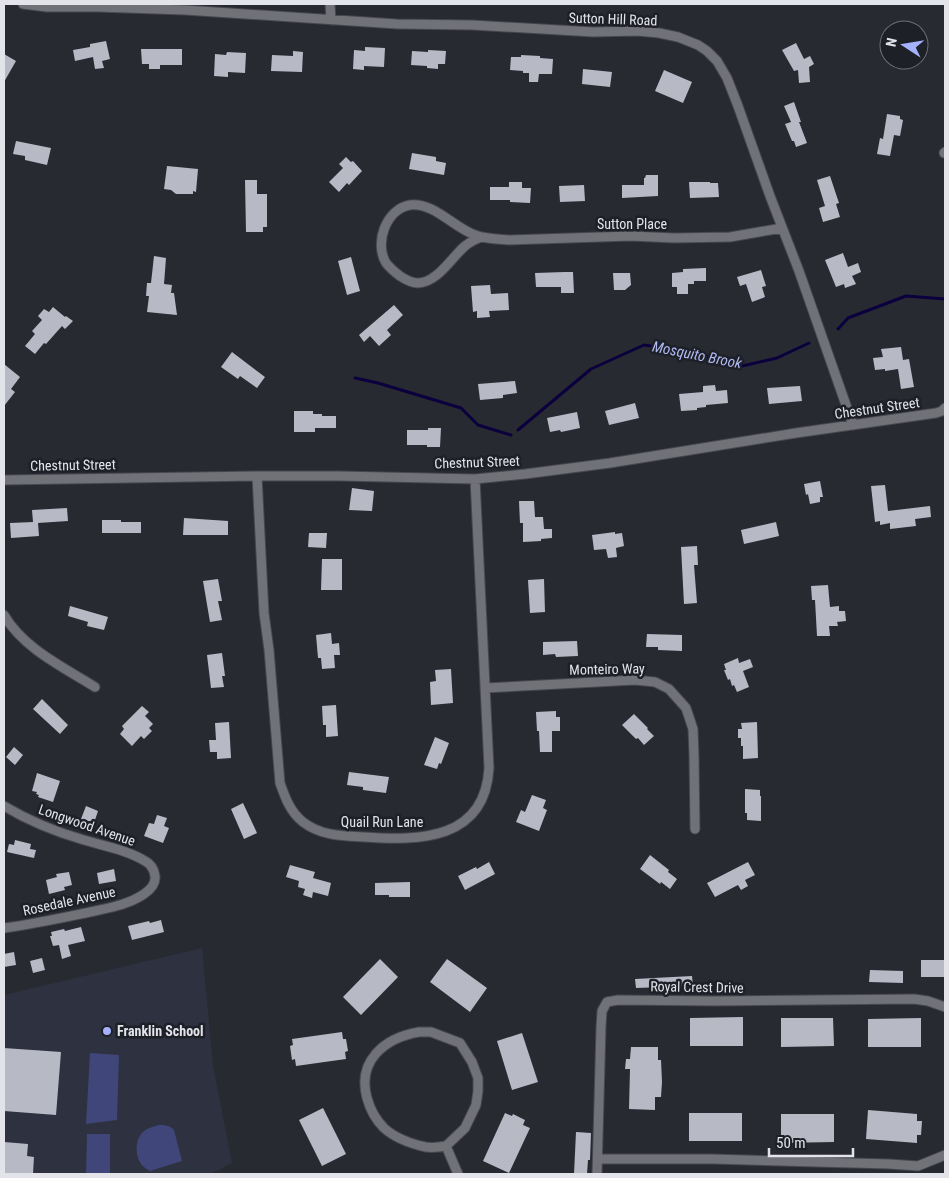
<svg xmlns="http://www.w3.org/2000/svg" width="949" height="1178" viewBox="0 0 949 1178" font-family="'Roboto Condensed',sans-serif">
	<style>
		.built { fill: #2e313f }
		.green { fill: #404679 }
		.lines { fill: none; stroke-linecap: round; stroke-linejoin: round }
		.stream { stroke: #0b003d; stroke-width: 3 }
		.building { fill: #b7bac5 }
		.minor-casing { stroke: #46484f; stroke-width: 11 }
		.minor { stroke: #717277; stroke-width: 9 }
		.poi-dot { fill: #a6b1fc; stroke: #1e2028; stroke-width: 2 }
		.labels { text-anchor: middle; stroke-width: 5; stroke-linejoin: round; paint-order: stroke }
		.street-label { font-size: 14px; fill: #e3e4ea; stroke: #1e2028 }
		.poi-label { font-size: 14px; font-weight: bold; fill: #e3e4ea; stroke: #1e2028; text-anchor: start }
		.water-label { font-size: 15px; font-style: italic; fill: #b0baf3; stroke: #1e2028 }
	</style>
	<rect width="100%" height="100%" fill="#282a32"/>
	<!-- built -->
	<path class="built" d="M202,948l11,118 19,97 -22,11h-206v-179z"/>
	<!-- green -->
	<path class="green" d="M90,1053l29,2 -2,65 -31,4z
		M158,1125c7,0 11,0 16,5l8,31 -32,10c-2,-1 -5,-3 -7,-5 -8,-8 -9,-26 0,-34 4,-4 10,-5 15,-7z
		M87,1134h23v40h-24z"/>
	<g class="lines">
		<!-- stream -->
		<path class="stream" d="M838,329l10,-11 58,-22 39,3
			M355,378l23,5 83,25 17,17 33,10
			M518,430l73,-61 53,-24 46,7 52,14 35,-8 32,-15"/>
	</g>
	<!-- building -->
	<path class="building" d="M106,41l4,18 -8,2 2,7 -9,1 -2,-12 -18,4 -2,-11 17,-3v-3z
		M796,43l8,16 6,-3 4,8 -5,3 1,15 -11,1 -1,-13 -4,1 -12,-21z
		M365,47l20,1 -1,19 -20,-1v4l-11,-1 1,-19 11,1z
		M141,49h41v16h-22v4h-11v-5h-7z
		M428,50l18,1 -1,13h-7v5l-11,-1v-2l-16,-1 1,-14 16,1z
		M293,51l10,1 -1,20 -31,-1 1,-16 21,1z
		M227,52l19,1 -1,20 -17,-1v5l-14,-1 1,-22 11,1z
		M4,54l12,7 -12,21z
		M521,55l19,1v2l13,1 -1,15h-13l-1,8h-9v-9h-6v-2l-13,-1 1,-13h10z
		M583,69l29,3 -2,15 -28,-3z
		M664,70l28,12 -9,21 -28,-12z
		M794,102l7,20h-2l8,21 -11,4 -2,-6h-2l-7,-17 6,-2 -7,-16z
		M887,114l13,2v3l3,1 -3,16 -6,-1 -4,21 -13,-2 3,-16 3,1z
		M16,141l35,7 -4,17 -22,-5v-4l-12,-2z
		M412,153l24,4v4l10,2 -2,12 -35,-6z
		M346,157l5,5 2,-1 9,10 -13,14 -2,-2 -8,9 -10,-10 14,-14 -4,-4z
		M167,166l31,3 -2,23 -3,-1v3h-17l-5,-4 -7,-1z
		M646,175h12v21l-36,2v-13h22v-7h1z
		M830,176l9,27 -3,1 4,13 -17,5 -4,-14 6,-2 -8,-26z
		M245,180h12v14h10v33h-4v5h-17z
		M509,182h13v6h9l-1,15 -20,-1v-2h-20v-13h19z
		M689,182h21v1h8l1,14 -29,1z
		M584,185l1,16 -25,1 -1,-16z
		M843,253l5,14 10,-4 3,9 -9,4 4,8 -11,4 -1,-4 -8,3 -11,-27z
		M154,256l12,2 -2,26 8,1 -1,8h3l3,22 -30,-3 2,-16h-3l1,-13h4z
		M351,257l9,34 -13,4 -9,-34z
		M706,268v13h-12v3h-6v10h-11v-7h-5v-14l11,-1v-3z
		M761,270l5,16 -4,1 3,10 -13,5 -6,-18 -6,2 -3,-9z
		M565,272h8l1,21h-13v-6h-25l-1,-14z
		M613,273h17l1,12 -6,5h-11z
		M490,285l1,9 17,-1 1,17 -20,1 1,6 -13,1v-7l-4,1 -2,-26z
		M394,305l9,10 -16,15 4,5 -12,11 -9,-10 -6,6 -5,-7z
		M53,307l12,10 1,-1 7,5 -8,8 -3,-3 -16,18 -2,-1 -9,11 -10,-8 10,-12 -3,-3 10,-11 -4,-4 6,-7 5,3z
		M901,347l2,13 6,-1 5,28 -13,2 -3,-20 -13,2v-2l-10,1 -2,-12 10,-1 -2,-8z
		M232,352l33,25 -8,11 -17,-12 -2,3 -17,-12z
		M4,364l16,13 -9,12 4,3 -11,14z
		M515,381l2,12 -14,2v3l-23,2 -2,-16z
		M715,385l1,6 11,-1 1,13 -22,2v2l-9,1v2l-16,1 -2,-17 24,-2v-6z
		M800,386l2,15 -33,3 -2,-16z
		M635,403l4,15 -30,7 -4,-14z
		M294,411h19v3h9v2h14v12h-21v4h-21z
		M577,412l3,16 -19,4 -1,-2 -10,2 -3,-14z
		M428,428h13l-1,19h-13v-2h-20v-15h21z
		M820,481l3,16h-3v5l-10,2 -2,-10 -2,1 -2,-11z
		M885,485l3,26 42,-5 1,11 -16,2 1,7 -26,3v-6l-10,2v-4l-5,1 -4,-36z
		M352,488l22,3 -2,20 -23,-1z
		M519,501h15l1,16h8l1,12h8v9l-11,1v2l-18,1v-19h-3z
		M67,508l1,13 -30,2 1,13 -28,2 -1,-15 23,-1 -1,-12z
		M184,518l44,3v14h-45z
		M102,520h19v2h20v11h-39z
		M776,522l3,14 -35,8 -3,-14z
		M615,532v2l7,-1 2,13 -8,2 1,9 -9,1 -2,-9 -12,1 -2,-15z
		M309,533h18l-1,15 -18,-1z
		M697,546l1,19h-4l3,38 -13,1 -3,-57z
		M322,559h20v31h-21z
		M218,579l4,22h-4l4,19 -12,2 -7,-41z
		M544,579l1,33 -15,1 -2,-33z
		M828,585l2,22 9,-1v5h6l1,10 -9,1 1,4h-9l1,10h-13l-2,-36h-3l-1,-14z
		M70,606l38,11 -4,13 -17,-4 1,-4 -20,-6z
		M331,633l1,11 7,-1 1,12h-6l1,13 -13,1 -1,-11h-3l-2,-23z
		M647,634l35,1v16l-24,-1v-3h-12z
		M577,641l1,15 -22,1 -1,-3 -12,1v-13z
		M222,653l3,23h-3l2,11 -13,1 -4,-33z
		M738,658l1,5 11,-4 3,8 -10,4 6,16 -12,5 -3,-7 -2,1 -2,-7 -2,1 -4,-10h2l-2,-6z
		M451,669l2,34 -22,2 -1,-23 6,-1 -1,-11z
		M42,699l26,26 -8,9 -27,-25z
		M336,705l2,31 -12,1v-12h-3l-1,-19z
		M142,706l7,6 -4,4 8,8 -4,4 3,3 -8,8 -3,-3 -9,10 -12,-12 4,-5 -2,-3z
		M556,711v6h4v14h-8v21h-12l-1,-21h-2l-1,-19z
		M634,714l14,14 -1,1 7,7 -10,9 -6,-7 -2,1 -14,-14z
		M229,722l2,36 -14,1v-7h-7l-1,-12h7l-1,-17z
		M757,722l1,36 -15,1v-13h-2v-8h-3v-9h4l-1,-6z
		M435,737l14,6 -8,21 -2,-1 -2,6 -13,-4z
		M14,747l9,8 -8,10 -9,-8z
		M349,772l40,5 -3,16 -23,-3v-3l-16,-2z
		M37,773l23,8 -7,21 -15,-5 1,-2 -3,-1 1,-2 -5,-1z
		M745,789l15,1v6h1v25l-14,-1v-7h-2z
		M532,795l14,5 -3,8 4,2 -8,21 -23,-9 5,-12 4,2z
		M243,803l14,30 -13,6 -13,-30z
		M86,806l12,5 -4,12 -13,-4z
		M157,815l10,3 -3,8 5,2 -6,15 -19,-7 5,-13 5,1z
		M15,840l16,4 -1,5 6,1 -2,8 -27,-6 2,-8 5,1z
		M650,855l19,15 -1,2 9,7 -7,10 -9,-7 -1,2 -20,-15z
		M489,862l6,12 -30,16 -7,-14 18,-9 1,2z
		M748,862l7,13 -10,5 3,6 -7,4 -3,-5 -23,12 -8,-14z
		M290,865l25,7 -2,6 18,5 -3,13 -15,-4 -1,6 -9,-3 2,-6 -7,-2 1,-6 -13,-4z
		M114,869l2,12 -17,3 -2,-11z
		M69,872l3,13 -8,2 1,3 -16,4 -3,-14 11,-3 -1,-3z
		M410,882v15h-21v-2h-14v-12z
		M161,920l3,12 -32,8 -4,-14 21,-5 1,2z
		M81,927l4,14 -17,4 3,11 -9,3 -3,-14 -6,1 -3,-10h2l-1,-4 13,-3 1,2z
		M14,952l2,13 -12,2v-13z
		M42,958l3,12 -12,3 -3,-12z
		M380,959l18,18 -37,38 -18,-18z
		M447,959l40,29 -17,24 -40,-30z
		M921,960h24v17h-24z
		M870,970l33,1v12l-34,-1z
		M692,976l1,10 -57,2 -1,-9z
		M743,1017v29h-53v-28z
		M781,1018h52l1,28 -53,1z
		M921,1018v29h-53v-28z
		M342,1032l1,7h3l2,12 -3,1 1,7 -50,7 -1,-7 -3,1 -2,-14 3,-1 -1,-6z
		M522,1033l16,49 -26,8 -15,-49z
		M631,1047h27v13h3l1,22 -1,15h-6v13l-26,-1 1,-40h-5l1,-10h4z
		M4,1048l57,4 -5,63 -52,-4z
		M323,1108l23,46 -24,12 -23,-46z
		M868,1110l49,4v7h5l-1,14h-4v8l-51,-4z
		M505,1113l7,3 1,-2 12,6 -2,5 7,3 -21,45 -26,-12z
		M689,1113h53v28h-53z
		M781,1114h53v28l-53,1z
		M576,1132l15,1 -1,27h-2l-1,14h-13z
		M4,1142l24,2 -1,12 7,1 -1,17h-29z"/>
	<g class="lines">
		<!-- minor casing -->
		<g class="minor-casing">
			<path id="minor" d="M23,4l24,3h50l88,3 212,14 75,1 121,7 45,-1 21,2 19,4 20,8 9,6 10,10 10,17 11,28 32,90 29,75 54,154
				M330,4l1,16
				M944,153l1,-1
				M482,237c-7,2 -12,5 -17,9 -13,11 -28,37 -47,37 -7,0 -12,-3 -18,-7 -4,-3 -10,-8 -14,-13 -12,-20 0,-54 24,-58 24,-3 44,23 65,30 11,4 22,4 34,5l122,-4 43,2 56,-1 52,-9
				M257,476l7,137 5,37 11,133c5,14 10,29 23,39 18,14 40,14 61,15 56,4 121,3 125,-69l-14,-289
				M4,480l253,-4h82l136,3 50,-5 85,-11 186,-30 140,-20 6,-2 3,-3
				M4,615c19,33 59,52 91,72
				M485,688l150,-8 20,2 14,7 17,19 7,21 1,27 1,73
				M4,806c25,15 52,26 80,34 20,6 43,10 61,21 6,3 9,8 10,15 1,8 -5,14 -11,18 -16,11 -36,14 -54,18 -29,6 -57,12 -86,16
				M419,1032h12l29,11 12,19 6,16v13l-2,14 -11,23 -19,18c-6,1 -14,2 -20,1 -14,-3 -31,-9 -42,-19 -8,-8 -14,-19 -17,-30 -10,-37 17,-60 52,-66z
				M446,1146l12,28
				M598,1159h114l177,5 29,2 27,-11
				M597,1174l4,-147 1,-16 5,-9 11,-2 97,1 199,-2 14,2 17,6"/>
		</g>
		<!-- minor -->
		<use href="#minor" class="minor"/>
	</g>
	<!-- markers -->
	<circle class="poi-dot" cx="107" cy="1031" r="5"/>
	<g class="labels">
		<!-- street labels -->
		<g class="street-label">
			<text transform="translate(613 19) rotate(2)" y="5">Sutton Hill Road</text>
			<text x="632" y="229">Sutton Place</text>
			<text transform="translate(877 408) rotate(-8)" y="5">Chestnut Street</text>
			<text transform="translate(477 462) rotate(-2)" y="5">Chestnut Street</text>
			<text transform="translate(73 465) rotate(-1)" y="5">Chestnut Street</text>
			<text transform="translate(607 669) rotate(-1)" y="5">Monteiro Way</text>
			<text x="382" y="827">Quail Run Lane</text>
			<text transform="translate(87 825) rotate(19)" y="5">Longwood Avenue</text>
			<text transform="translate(69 901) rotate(-12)" y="5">Rosedale Avenue</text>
			<text transform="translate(697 987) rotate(1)" y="5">Royal Crest Drive</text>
		</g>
		<!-- poi labels -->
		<g class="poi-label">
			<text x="117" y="1036">Franklin School</text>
		</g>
		<!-- water labels -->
		<g class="water-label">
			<text transform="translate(697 355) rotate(11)" y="5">Mosquito Brook</text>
		</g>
	</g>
	<!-- border -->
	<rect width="949" height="1178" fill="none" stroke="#e3e4ea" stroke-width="10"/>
	<!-- north arrow -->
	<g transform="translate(904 45) rotate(282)"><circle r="24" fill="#1e2028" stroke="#6d6e76"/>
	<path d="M0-4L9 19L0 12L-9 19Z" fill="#a6b1fc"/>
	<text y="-8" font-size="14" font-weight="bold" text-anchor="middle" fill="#e3e4ea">N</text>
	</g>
	<!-- scale -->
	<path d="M769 1148v8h84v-8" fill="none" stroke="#e3e4ea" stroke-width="2.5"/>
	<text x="776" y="1148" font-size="15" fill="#e3e4ea" stroke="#1e2028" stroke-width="4" paint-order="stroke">50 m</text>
</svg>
